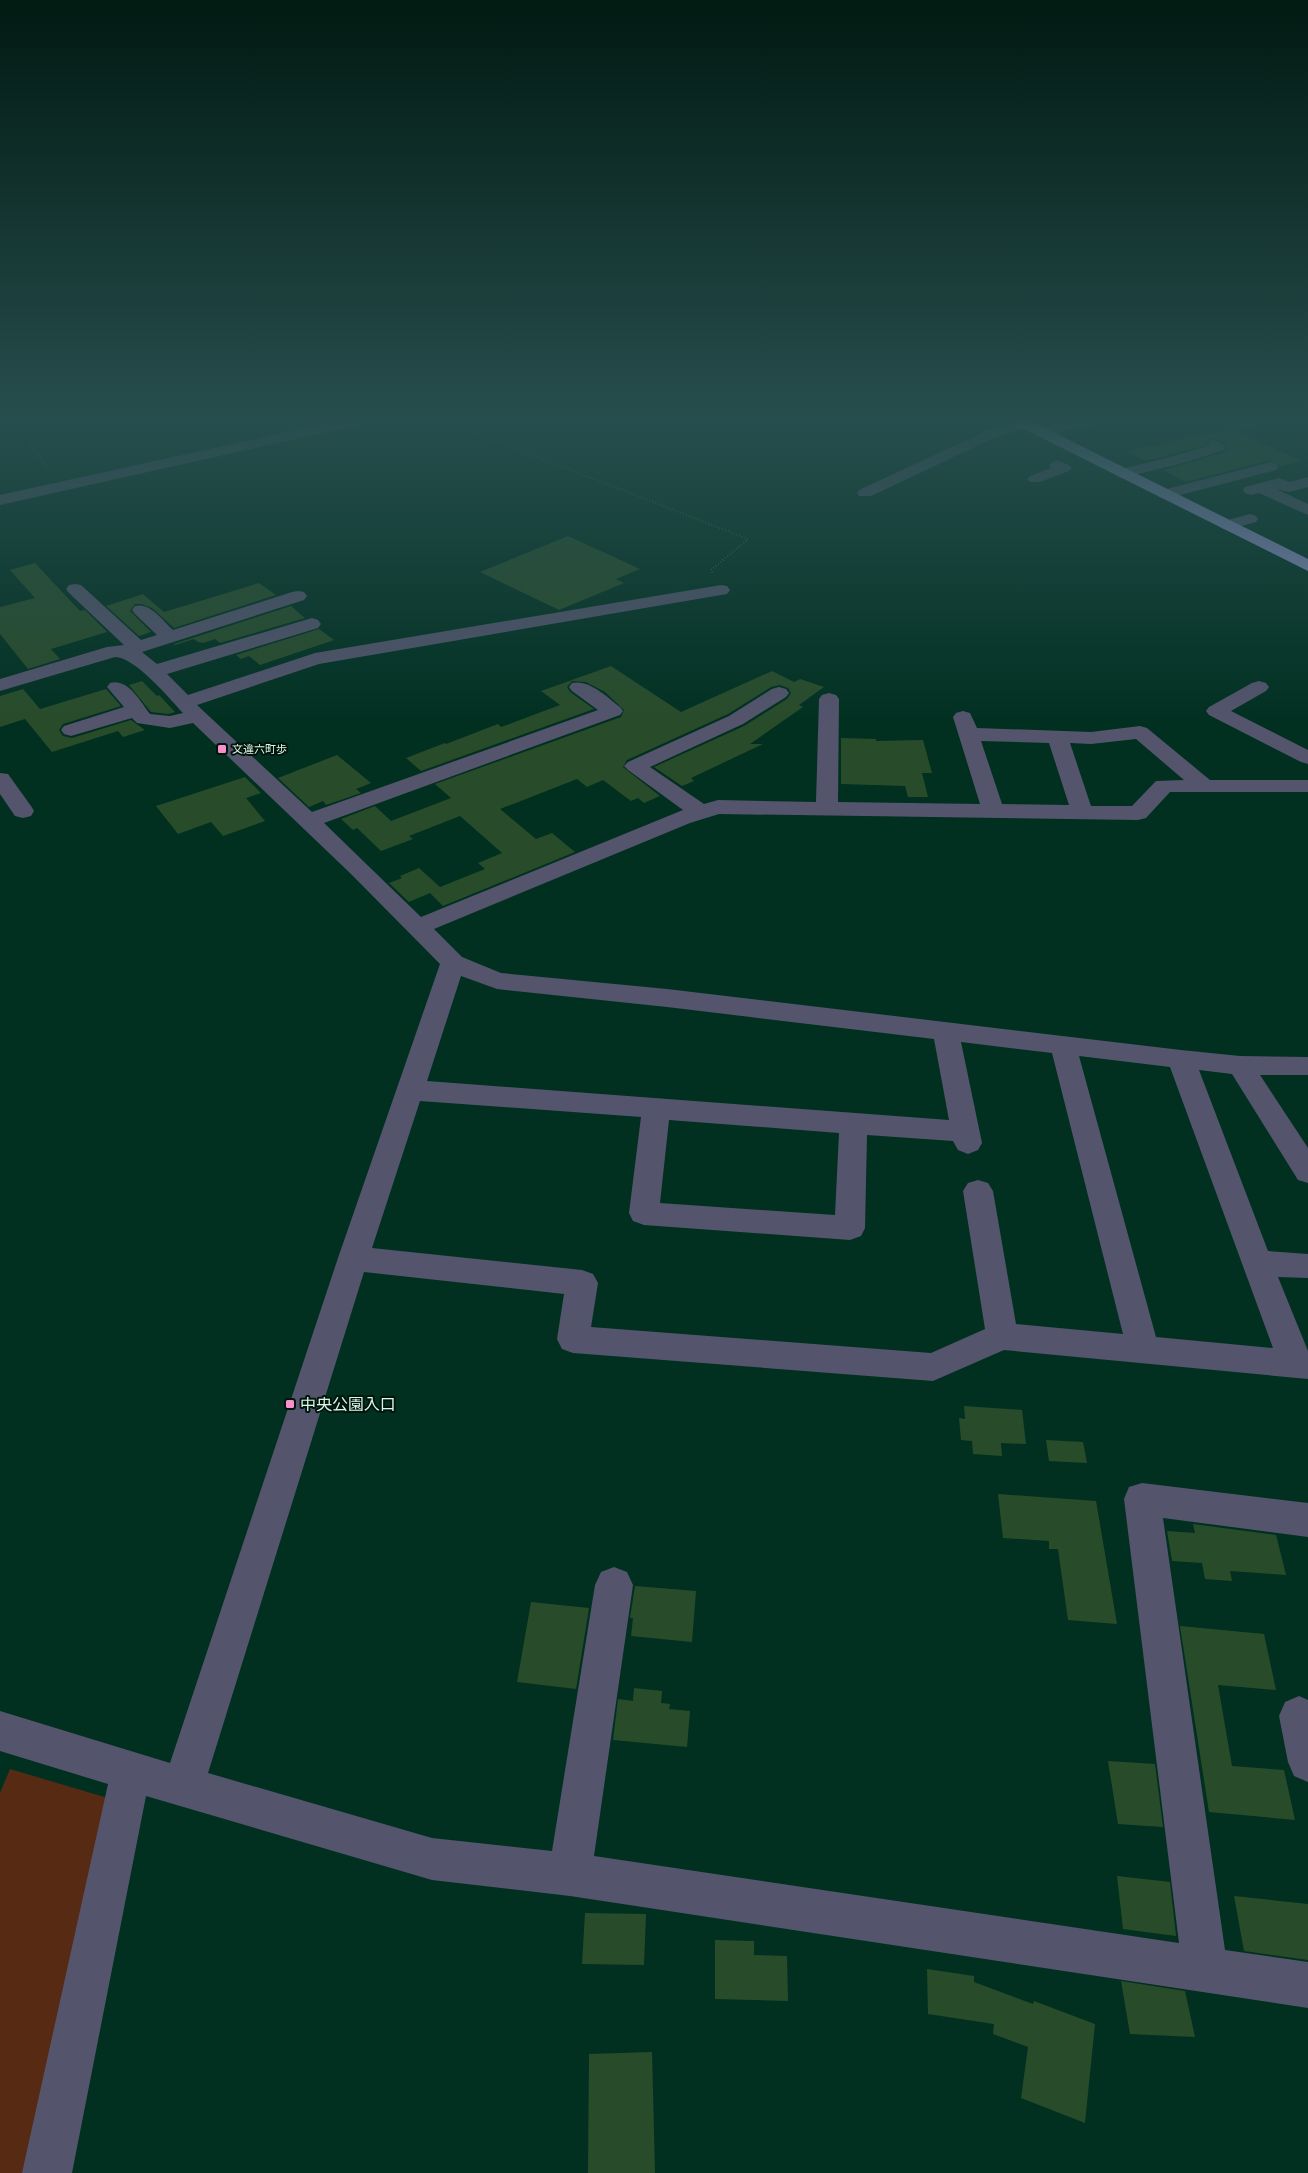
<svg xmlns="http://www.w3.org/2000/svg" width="1308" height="2173" viewBox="0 0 1308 2173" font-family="Montserrat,'Noto Sans JP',sans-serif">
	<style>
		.green { fill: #572a13 }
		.building { fill: #284c2a }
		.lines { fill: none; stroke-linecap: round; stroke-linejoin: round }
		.path { stroke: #598072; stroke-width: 2; stroke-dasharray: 0.5 2.5; stroke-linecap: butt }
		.minor { fill: #54546d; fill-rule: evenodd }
		.highway { fill: #9290cc; fill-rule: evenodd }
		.poi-dot { fill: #f890cc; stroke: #01150c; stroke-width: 2 }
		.labels { text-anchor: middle; stroke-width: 4; stroke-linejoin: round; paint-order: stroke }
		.far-poi-label { font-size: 11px; fill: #daf7e9; stroke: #01150c; text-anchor: start }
		.near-poi-label { font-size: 16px; fill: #daf7e9; stroke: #01150c; text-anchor: start }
	</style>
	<rect width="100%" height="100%" fill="#013021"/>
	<!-- green -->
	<path class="green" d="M10,1769l98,29 -80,375h-28v-380z"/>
	<!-- building -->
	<path class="building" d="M1232,429l69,32 -21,5 -9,-6 -85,22 -23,-12 62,-18 3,-4 -2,-5 -11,-5 -6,1 -3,6 -61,16 -18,-10z
		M568,536l72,33 -24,10 8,4 -65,27 -79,-38z
		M35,563l45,48 5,-1 22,22 -56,17 9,10 -32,10 -28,-35v-27l35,-9 -25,-28z
		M259,583l17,12 -102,33 -22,-20 -11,-4h-6l-5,7 21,21 -12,4 -33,-30 37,-12 21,18z
		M291,606l14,12 -85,25 -5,-4 -12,4 -5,-1 -4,-3 -19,6 -1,-1z
		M319,629l15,11 -74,25 -11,-9 -8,3 -5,-4z
		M611,666l70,46 91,-41 22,11 6,-3 24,8 -25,18 4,2 -53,37h13l-72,34 3,3 -12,5 -28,-19 90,-41 43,-27 4,-6 -3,-5 -8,-3 -9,2 -43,27 -101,46 -4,7 37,29 -16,7 -6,-5 -7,3 -28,-21 -16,7 -10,-8 -77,30 36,30 16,-6 23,19 -132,54 -13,-13 -21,9 -20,-19 13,-5 -2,-2 19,-8 21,19 45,-18 -7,-6 24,-10 -42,-37 -51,20 4,3 -32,12 -24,-23 -4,2 -12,-11 34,-13 16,15 60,-23 -16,-14 186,-67 3,-7 -19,-18 -19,-10 -14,-1 -5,6 3,5 24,17 -173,62 -15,-13 39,-15 1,1 52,-20 3,3 59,-22 -19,-14z
		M142,681l15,15 2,-1 16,17 -7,2 -17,-2 -22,-27z
		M23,689l17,20 66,-20 15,17 -58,18 -4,6 4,6 9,2 59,-18 14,10 -22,7 -5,-6 -66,21 -27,-33 -25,8v-31z
		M841,738l35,1v2l47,-1 9,33h-10l6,24h-20l-3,-11 -64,-2z
		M337,755l34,28 -15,6 5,4 -35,12 -3,-4 -14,6 -31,-29z
		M245,777l16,16 -15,5 19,23 -42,15 -12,-14 -33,12 -22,-28z
		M964,1406l58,4 4,34 -25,-1 1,13 -29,-2 -1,-13 -11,-1 -2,-22 6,1z
		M1046,1440l37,2 4,21 -38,-2z
		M998,1494l98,7 21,123 -49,-4 -10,-71h-9v-8l-46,-3z
		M1193,1524l83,11 10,40 -56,-4 2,10 -27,-2 -3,-16 -30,-2 -5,-30 28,2z
		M635,1586l61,5 -4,51 -61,-6 2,-18h-3z
		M531,1602l58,6 -13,81 -59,-7z
		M1180,1626l84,8 12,56 -58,-5 14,81 52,4 11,50 -86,-8z
		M634,1688l28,3 -1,12 9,1 -1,5 21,2 -3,36 -74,-7 5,-41 15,2z
		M1108,1761l47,3 8,63 -45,-3z
		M1117,1876l53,6 6,54 -53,-7z
		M1234,1896l74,8v56l-64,-9z
		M585,1913l61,1 -2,51 -62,-1z
		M715,1940l39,1v14l33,1 1,45 -73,-2z
		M927,1969l47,7v6l59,22 1,-3 61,23 -10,99 -64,-25 7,-51 -35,-13 1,-10 -66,-10z
		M1121,1981l64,10 10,46 -65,-3z
		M652,2052l3,121h-67l1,-119z"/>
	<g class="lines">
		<!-- path -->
		<path class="path" d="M440,419l308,120 -37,31 2,4
			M18,426l32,46"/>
		<!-- minor -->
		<path class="minor" d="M346,419h28l-7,4 -367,82v-10z
			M1080,419h27l-2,3 -64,15 -5,-1 -2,-3 2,-3z
			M1231,419h20l5,5 -2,3c-8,2 -18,-1 -23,-8z
			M1025,420l5,1 2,3 -2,3 -34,10 -125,59h-12l-2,-3 2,-3 127,-59z
			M1214,440l10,4 2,3 -2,3 -41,13 -61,15 -5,-2 -3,-3 3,-3 57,-14 34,-10 1,-5z
			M1057,460l12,5 3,3 -3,3 -29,11h-10l-3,-3 3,-3 21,-8 -2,-3 3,-3z
			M1271,462l5,2 3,3 -3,3 -111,29 -6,-2 -2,-3 2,-3z
			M1308,477v10l-19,5 -13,-3 32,15v11l-49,-22 -8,2 -6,-2 -2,-3 2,-3 34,-9 11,4z
			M1250,514l6,2 2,3 -2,3 -29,8 -6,-2 -2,-3 2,-3z
			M75,584l6,1 60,55 16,-5 -22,-21 -3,-4 3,-4c15,-4 27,14 38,24l119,-38 6,-1 6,1 3,4 -3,4 -162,52 15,12 155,-46 6,2 3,4 -3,4 -151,46 21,21 127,-42 406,-68 6,1 3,4 -3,4 -6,1 -402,69 -122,41 115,107 286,-102 -26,-19 -3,-4 3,-4c17,-4 35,14 48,24l3,4 -3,4 -296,108 97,94 262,-107 -55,-40 -4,-4 4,-4 101,-46 43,-27 7,-2 7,2 3,4 -3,4 -43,27 -93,43 54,37 14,-4 98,2 3,-103 3,-4 7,-2 7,2 3,4 -1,103 142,2 -27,-87 3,-4 7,-2 7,2 7,15 114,4 49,-6 7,2 63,52h98v12h-138l-24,26 -8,2 -419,-6 -29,9 -256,106 28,28 39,16 166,16 514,61 59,6 68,1v18h-48l48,73v35l-10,-3 -66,-106 -33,-4 69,181 40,3v24l-30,-1 30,74v28l-304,-29 -71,31 -360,-28 -11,-4 -5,-10 7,-45 -200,-22 -156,501 224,65 120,13 43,-266 6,-13 13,-5 13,5 6,13 -39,271 585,87 -55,-444 5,-12 13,-4 166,20v34l-145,-19 62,432 83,12v46l-738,-112 -138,-16 -286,-84 -74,377h-50l86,-389 -108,-33v-40l170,52 168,-505 102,-294 -89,-90 -158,-151 -23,5 -33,-5 -5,-5 -61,18 -7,-2 -3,-4 3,-4 60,-19 -17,-20 3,-4c18,-5 30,18 40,31l20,2 13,-3c-14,-15 -48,-56 -68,-56l-115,34v-12l107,-32 17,-2 -55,-52 -3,-4 3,-4zM1136,739l48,41 -28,1 -24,25h-41l-21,-63 21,1zM981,741l68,2 20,62 -67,-1zM461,976l36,13 170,18 267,32 15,81 -522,-39zM961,1042l91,11 71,281 -107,-10 -23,-133 -5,-8 -10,-3 -10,3 -5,8 22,138 -54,24 -340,-26 7,-44 -5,-9 -11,-4 -210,-22 48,-147 221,16 -12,96 4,8 11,4 206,15 11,-4 4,-8 2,-93 86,6 5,9 10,4 10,-4 4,-7zM1079,1056l91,11 103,281 -117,-11zM669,1120l170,13 -4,82 -175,-12z
			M1259,681l7,2 3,4 -3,4 -35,20 77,39v14l-7,-2 -92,-47 -3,-4 3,-4 43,-24z
			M0,773l8,1 23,32 3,5 -3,5 -8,2 -8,-2 -15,-22z
			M1299,1696l9,4v82l-14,-6 -6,-14 -9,-46 6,-14z"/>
		<!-- highway -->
		<path class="highway" d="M1008,419h19l281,140v12l-298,-149z"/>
	</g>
	<!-- sky -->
	<linearGradient id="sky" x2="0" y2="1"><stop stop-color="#011a12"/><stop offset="0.58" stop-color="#274e4e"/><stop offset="1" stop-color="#274e4e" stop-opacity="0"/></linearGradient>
	<rect width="1308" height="724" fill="url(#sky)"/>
	<!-- markers -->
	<g class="poi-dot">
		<rect x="217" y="744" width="10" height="10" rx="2.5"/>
		<rect x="285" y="1399" width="10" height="10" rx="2.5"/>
	</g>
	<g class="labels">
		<!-- far-poi labels -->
		<g class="far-poi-label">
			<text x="232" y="753">文違六町歩</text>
		</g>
		<!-- near-poi labels -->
		<g class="near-poi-label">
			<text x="300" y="1410">中央公園入口</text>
		</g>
	</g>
</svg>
